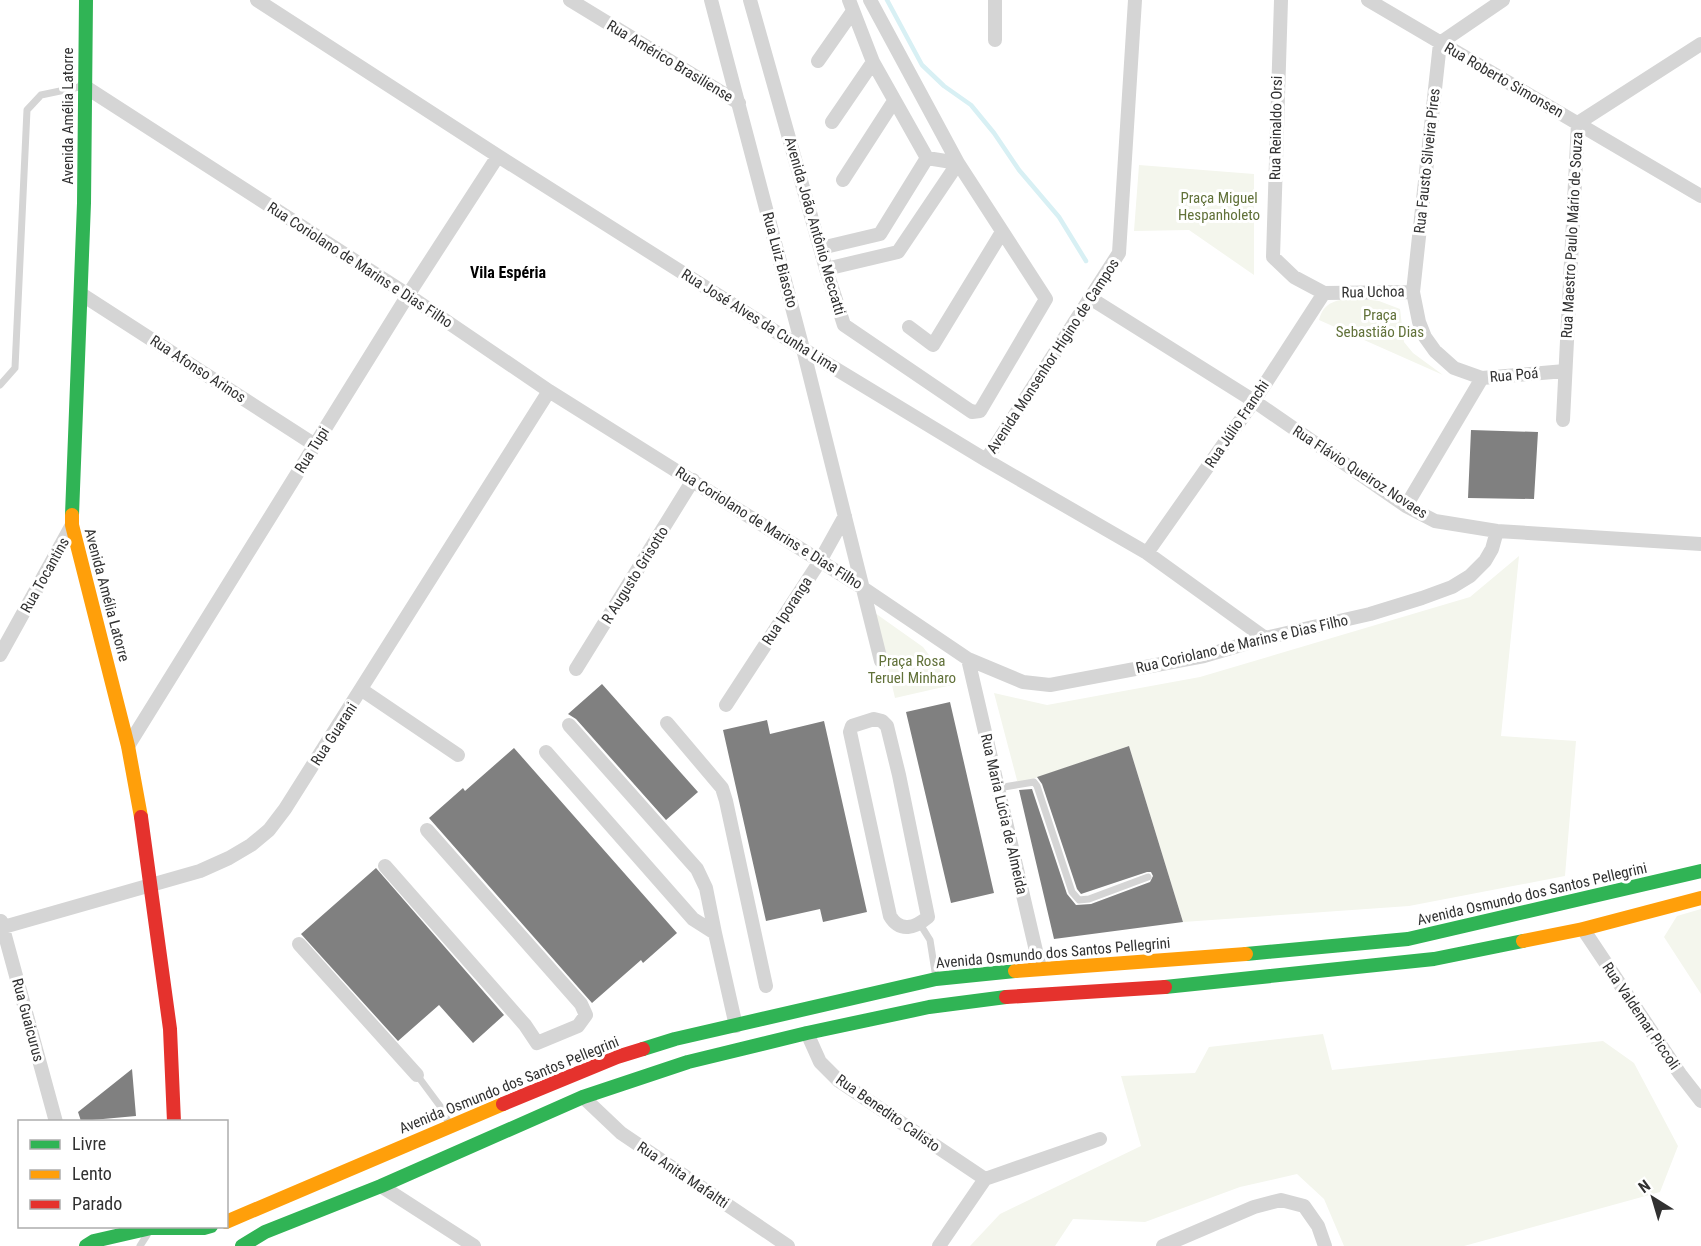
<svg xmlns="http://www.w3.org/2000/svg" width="1701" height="1246" viewBox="0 0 1701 1246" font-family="'Roboto Condensed',sans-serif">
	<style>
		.green { fill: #f4f6ed }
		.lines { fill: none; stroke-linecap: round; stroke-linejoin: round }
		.stream { stroke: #d8f0f4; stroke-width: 4.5 }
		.building { fill: #808080 }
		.lane { stroke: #d5d5d5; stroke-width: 7 }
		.street { stroke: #d5d5d5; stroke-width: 14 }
		.fast { stroke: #30b455; stroke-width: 14 }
		.slow { stroke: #ff9f0a; stroke-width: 14 }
		.jam { stroke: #e5322d; stroke-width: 14 }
		.labels { text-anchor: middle; stroke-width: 6; stroke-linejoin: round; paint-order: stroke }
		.street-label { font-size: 15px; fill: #313131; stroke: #fff }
		.park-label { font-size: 15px; fill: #617139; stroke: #fff }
		.neighbourhood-label { font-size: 16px; font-weight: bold; fill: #000; stroke: #fff }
	</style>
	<rect width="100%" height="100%" fill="#fff"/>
	<!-- green -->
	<path class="green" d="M1139,165l115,9v101l-65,-45 -55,1z
		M1354,298l25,3 21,8 4,33 9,11 30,22 -124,-55c5,-19 18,-20 35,-22z
		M1519,556l-18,180 75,5 -11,135 -156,30 -226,16 -54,-176 -111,38 -24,-91 53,12 153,-28 270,-80z
		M875,613l48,34 29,38 -57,13z
		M1701,909v85l-37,-57 13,-21z
		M1323,1034l9,36 271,-29 31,22 44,83 -18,46 -196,54h-120l-20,-47 -27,-25 -57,13 -95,35 -72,-3 -18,27h-85l30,-32 141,-68 -20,-70 74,-3 14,-26z"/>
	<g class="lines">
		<!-- stream -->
		<path class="stream" d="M887,0l35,65 22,21 27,19 23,28 25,37 40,47 27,44"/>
	</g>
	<!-- building -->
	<path class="building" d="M1471,430l67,2 -4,67 -66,-1z
		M602,684l96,108 -32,28 -90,-101 -8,-5z
		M950,702l44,191 -43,10 -45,-191z
		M767,720l3,14 54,-13 43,191 -44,10 -3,-13 -54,12 -43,-191z
		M1129,746l54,176 -129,17 -35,-149 13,-1 35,105 9,11 15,-1 59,-22 3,-6 -2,-4h-4l-66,22 -4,-5 -35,-105 -5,-7z
		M514,748l163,185 -34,30 -2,-3 -49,43 -163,-185 34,-30 2,3z
		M376,868l128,147 -31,28 -34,-38 -41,36 -97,-107z
		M132,1069l4,47 -55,5 -3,-9z"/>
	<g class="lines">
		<!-- lane -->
		<path class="lane" d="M0,385l15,-17 12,-258 14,-15 43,-9
			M998,788l36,-6 3,4 35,106 7,8 10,-1 59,-22
			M920,924l10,16 6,38
			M417,1075l23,31 10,19
			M140,1246l7,-11"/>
		<!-- street -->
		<path class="street" d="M257,0l241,156 305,193 183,111 161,93 118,85
			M570,0l169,103
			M711,0l92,349 78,312
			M750,0l76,269 18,56 128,87 8,-1 66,-112 -88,-136 -88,-163
			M849,0l24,62 54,96
			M1281,0l-8,257 21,20 30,16 89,-1
			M1368,0l333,196
			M1503,0l-63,43 -27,249 6,30 6,15 10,14 19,17 28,10 83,-7
			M995,40v-40
			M818,61l35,-50
			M84,86l324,209 141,96 314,197 105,71 55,23 27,3 154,-29 61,-18 105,-24 52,-16 30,-11 18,-11 15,-15 7,-12 5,-18
			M832,122l41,-60
			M927,158l31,5
			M843,180l51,-79
			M821,248l59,-14 47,-76
			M826,269l72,-17 60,-89
			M81,294l234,151
			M1090,298l164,103 152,105 29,15 62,10 204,13
			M909,327l24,18 69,-113
			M1563,420l15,-297 123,-79
			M986,460l133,-207 16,-253
			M1406,506l76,-128
			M1147,553l107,-152 70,-108
			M0,655l72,-130
			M968,659l72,309
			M576,669l117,-189
			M362,690l96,65
			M726,705l94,-144 25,-45
			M874,719l8,2 5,5 12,49 29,142c-13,11 -28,16 -38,-1l-40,-184 2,-6z
			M667,723l55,65 4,13 40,185
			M128,746l280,-451 90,-139
			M546,752l147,167 22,14 -9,-45 -9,-19 -128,-144
			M385,866l140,159 12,18 41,-17 8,-11 -5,-11 -154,-174
			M1,921l55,201
			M0,928l200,-57 29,-13 22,-13 18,-15 16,-21 264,-418
			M1583,929l97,145 21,27
			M715,933l21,93
			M299,944l118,131
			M807,1033l13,29 19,19 146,98
			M583,1097l38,36 167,113
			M381,1186l93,60
			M939,1246l46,-67 115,-40
			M1163,1246l91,-39 27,-7 23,6 14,20 7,20"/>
		<!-- fast -->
		<path class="fast" d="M72,515l12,-312 2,-203
			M1246,954l162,-15 293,-68
			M1165,987l269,-28 89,-18
			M643,1049l32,-10 261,-60 79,-8
			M86,1246l8,-5 57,-13h53l7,-2
			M242,1246l23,-14 116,-46 202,-89 105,-35 119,-29 122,-26 77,-10"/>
		<!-- slow -->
		<path class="slow" d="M72,515v10l56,221 13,71
			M1523,941l60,-12 118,-31
			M1015,971l231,-17
			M226,1222l277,-118"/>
		<!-- jam -->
		<path class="jam" d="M141,817l29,212 4,93
			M1006,997l159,-10
			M503,1104l114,-47 26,-8"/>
	</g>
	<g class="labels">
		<!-- street labels -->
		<g class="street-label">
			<text transform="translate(670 61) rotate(31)" y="5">Rua Américo Brasiliense</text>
			<text transform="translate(1504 80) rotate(30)" y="5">Rua Roberto Simonsen</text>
			<text transform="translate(68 116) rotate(-90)" y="5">Avenida Amélia Latorre</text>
			<text transform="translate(1276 128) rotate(-89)" y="5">Rua Reinaldo Orsi</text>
			<text transform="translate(1427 161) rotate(-84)" y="5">Rua Fausto Silveira Pires</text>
			<text transform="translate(815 226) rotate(74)" y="5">Avenida João Antônio Meccatti</text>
			<text transform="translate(1572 235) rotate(-87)" y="5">Rua Maestro Paulo Mário de Souza</text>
			<text transform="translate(780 260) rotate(75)" y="5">Rua Luiz Biasoto</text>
			<text transform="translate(360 265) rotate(33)" y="5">Rua Coriolano de Marins e Dias Filho</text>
			<text transform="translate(1373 292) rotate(-1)" y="5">Rua Uchoa</text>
			<text transform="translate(760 321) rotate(32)" y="5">Rua José Alves da Cunha Lima</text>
			<text transform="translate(1053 356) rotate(-57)" y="5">Avenida Monsenhor Higino de Campos</text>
			<text transform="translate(198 369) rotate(33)" y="5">Rua Afonso Arinos</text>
			<text transform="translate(1514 375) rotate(-5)" y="5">Rua Poá</text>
			<text transform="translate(1237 424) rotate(-56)" y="5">Rua Júlio Franchi</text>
			<text transform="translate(312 450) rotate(-58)" y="5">Rua Tupi</text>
			<text transform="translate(1360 472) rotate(33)" y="5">Rua Flávio Queiroz Novaes</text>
			<text transform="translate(769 528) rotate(32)" y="5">Rua Coriolano de Marins e Dias Filho</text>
			<text transform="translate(45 575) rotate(-61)" y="5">Rua Tocantins</text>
			<text transform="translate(635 575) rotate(-58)" y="5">R Augusto Grisotto</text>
			<text transform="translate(107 595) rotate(75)" y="5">Avenida Amélia Latorre</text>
			<text transform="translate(787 611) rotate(-57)" y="5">Rua Iporanga</text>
			<text transform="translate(1242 644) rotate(-13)" y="5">Rua Coriolano de Marins e Dias Filho</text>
			<text transform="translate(334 734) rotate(-57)" y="5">Rua Guarani</text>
			<text transform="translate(1004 814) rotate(77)" y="5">Rua Maria Lúcia de Almeida</text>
			<text transform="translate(1532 894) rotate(-13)" y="5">Avenida Osmundo dos Santos Pellegrini</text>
			<text transform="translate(1053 953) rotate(-5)" y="5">Avenida Osmundo dos Santos Pellegrini</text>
			<text transform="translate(1641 1016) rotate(56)" y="5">Rua Valdemar Piccoli</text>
			<text transform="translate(28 1020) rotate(75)" y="5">Rua Guaicurus</text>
			<text transform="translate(509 1085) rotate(-22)" y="5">Avenida Osmundo dos Santos Pellegrini</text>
			<text transform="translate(888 1113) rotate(35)" y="5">Rua Benedito Calisto</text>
			<text transform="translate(683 1175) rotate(34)" y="5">Rua Anita Mafaltti</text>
		</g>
		<!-- park labels -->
		<g class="park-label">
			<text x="1219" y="203">Praça Miguel<tspan x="1219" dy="17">Hespanholeto</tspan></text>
			<text x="1380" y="320">Praça<tspan x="1380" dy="17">Sebastião Dias</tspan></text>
			<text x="912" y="666">Praça Rosa<tspan x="912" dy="17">Teruel Minharo</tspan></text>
		</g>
		<!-- neighbourhood labels -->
		<g class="neighbourhood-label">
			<text x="508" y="278">Vila Espéria</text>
		</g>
	</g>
	<!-- legend -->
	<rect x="18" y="1120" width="210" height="108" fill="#ffffff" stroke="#adadad" stroke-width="1.5"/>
	<rect x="30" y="1140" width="30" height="9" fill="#30b455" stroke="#adadad" stroke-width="1.5"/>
	<text x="72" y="1150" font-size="18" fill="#313131">Livre</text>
	<rect x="30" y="1170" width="30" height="9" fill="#ff9f0a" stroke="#adadad" stroke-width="1.5"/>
	<text x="72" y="1180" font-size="18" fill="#313131">Lento</text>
	<rect x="30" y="1200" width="30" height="9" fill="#e5322d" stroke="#adadad" stroke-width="1.5"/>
	<text x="72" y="1210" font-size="18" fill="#313131">Parado</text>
	<!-- north arrow -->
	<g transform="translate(1653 1198) rotate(323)" stroke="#ffffff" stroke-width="4.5" paint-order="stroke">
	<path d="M0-4.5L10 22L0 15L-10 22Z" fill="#313131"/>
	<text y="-9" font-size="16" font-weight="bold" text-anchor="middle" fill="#313131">N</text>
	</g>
</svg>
